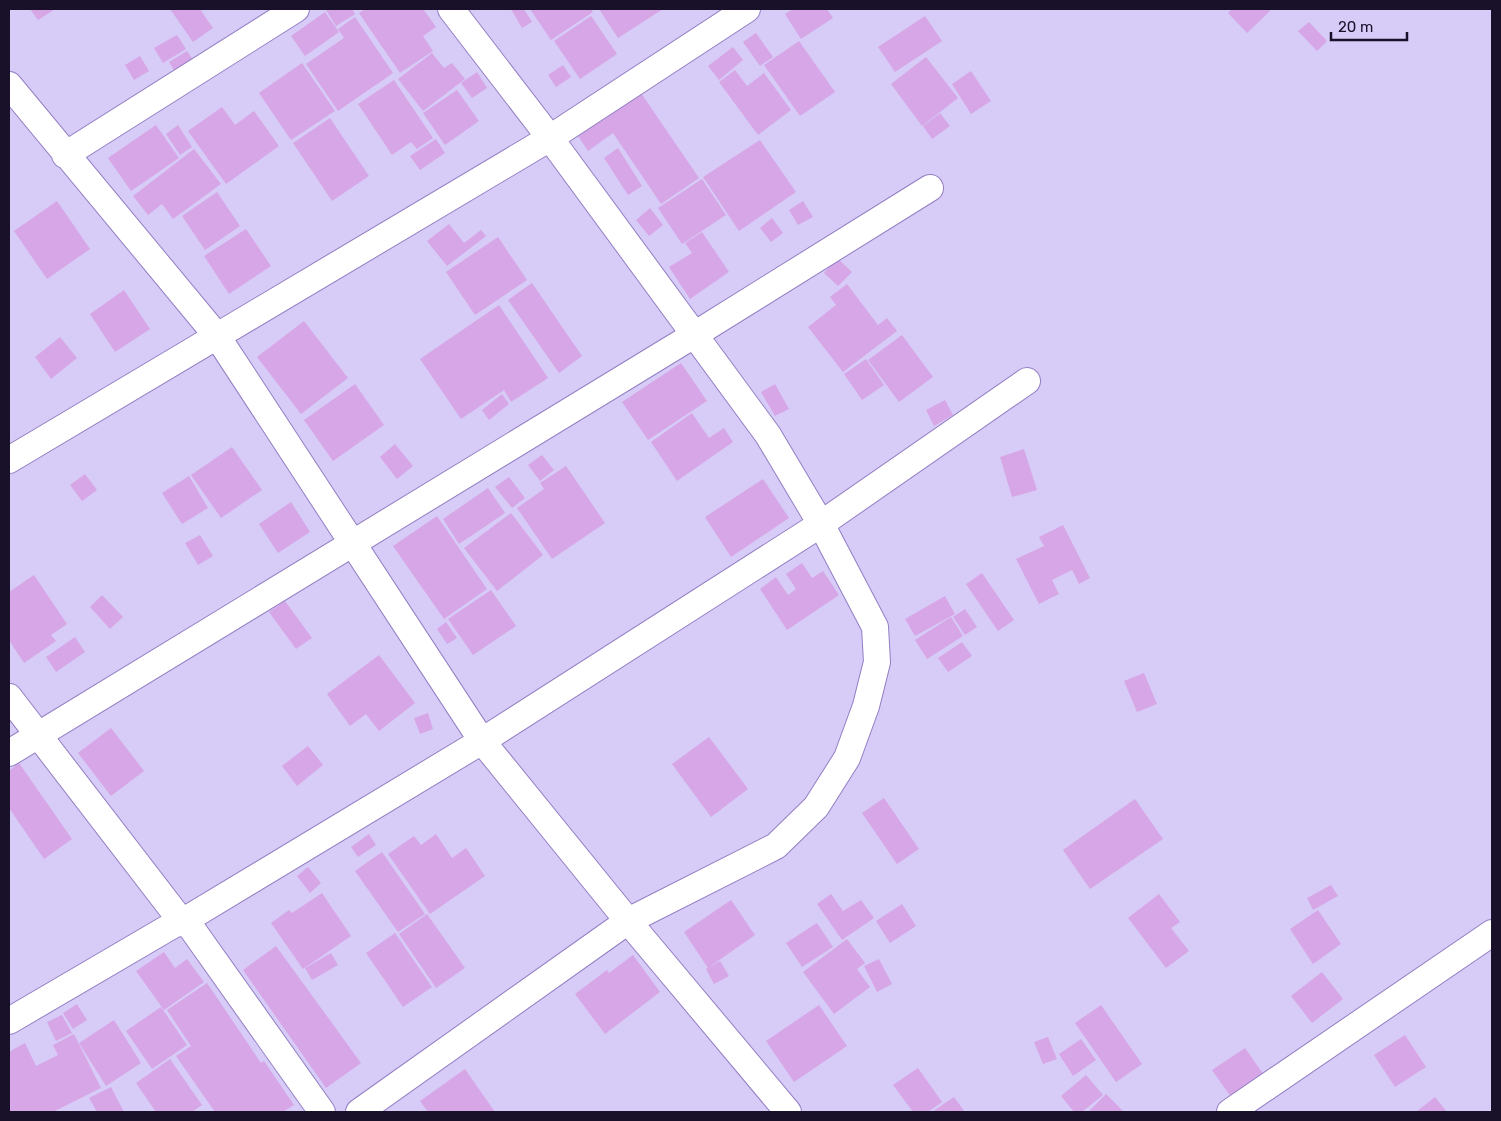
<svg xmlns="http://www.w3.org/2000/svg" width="1501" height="1121" viewBox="0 0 1501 1121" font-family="Rubik,sans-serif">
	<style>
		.building { fill: #d7a6e6 }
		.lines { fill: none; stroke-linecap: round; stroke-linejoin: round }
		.minor-casing { stroke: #937ec3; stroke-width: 28 }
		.minor { stroke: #fff; stroke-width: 26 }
	</style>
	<rect width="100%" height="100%" fill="#d7cbf7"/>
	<!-- building -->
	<path class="building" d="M30,9h25l-17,11z
		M170,9h30l13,19 -20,14z
		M328,9h24l3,5 -19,12 -10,-16z
		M365,9h58l13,18 -13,9 10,15 -33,22 -41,-60z
		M511,9h13l8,13 -10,6z
		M530,9h61l2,3 -42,28z
		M599,9h64l-45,29z
		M793,9h34l6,9 -32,21 -16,-25z
		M1232,9h36l2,2 -23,22 -19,-20z
		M325,12l14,20 -34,24 -14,-20z
		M591,16l26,38 -37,25 -26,-38z
		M925,16l17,25 -47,31 -17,-25z
		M355,17l38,56 -55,38 -32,-47 38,-26 -6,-9z
		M1309,22l18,19 -10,10 -19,-20z
		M756,33l17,24 -13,9 -17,-24z
		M177,35l9,14 -23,14 -9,-15z
		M799,41l36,51 -35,24 -36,-51z
		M733,47l10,13 -24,20 -11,-14z
		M187,51l8,12 -18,12 -8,-13z
		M432,53l12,15 8,-5 13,16 -42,32 -25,-32z
		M140,56l9,15 -15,9 -9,-15z
		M926,57l32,41 -36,28 -31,-42z
		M302,63l33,48 -44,29 -32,-47z
		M563,65l8,12 -15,10 -8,-12z
		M735,70l12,16 17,-13 27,37 -33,25 -39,-53z
		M971,71l20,30 -20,13 -19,-30z
		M477,72l10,16 -15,10 -11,-15z
		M394,80l39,58 -16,11 -6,-7 -19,13 -34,-51z
		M457,90l22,31 -34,24 -22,-32z
		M641,93l58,85 -38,26 -48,-71 -25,18 -10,-15z
		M222,107l13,18 19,-14 25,35 -53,38 -38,-53z
		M940,113l10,13 -18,13 -9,-13z
		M330,118l39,58 -37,25 -39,-58z
		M156,125l23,33 -48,33 -23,-33z
		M178,125l14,22 -12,8 -14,-21z
		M436,139l9,14 -25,17 -10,-14z
		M760,140l36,52 -57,39 -36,-54z
		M618,148l24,38 -14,9 -24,-37z
		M194,149l27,35 -48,35 -11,-15 -14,11 -15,-19z
		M702,179l24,36 -44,29 -24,-36z
		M217,192l23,34 -35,24 -23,-34z
		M57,201l33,48 -43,30 -33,-48z
		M803,201l10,16 -15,8 -9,-15z
		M650,208l13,17 -14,11 -13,-16z
		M772,218l11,15 -12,9 -11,-14z
		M449,224l15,19 17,-13 5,6 -39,30 -20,-25z
		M246,229l25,37 -42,28 -25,-38z
		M702,232l27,40 -39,27 -21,-32 23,-14 -7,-10z
		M498,237l29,43 -52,35 -29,-43z
		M837,258l15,14 -14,14 -14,-13z
		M532,283l50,73 -23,17 -51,-73z
		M847,284l31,41 9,-7 10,13 -54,41 -35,-45 28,-22 -6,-8z
		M124,290l26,39 -35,23 -25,-38z
		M499,305l49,73 -37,24 -7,-12 -43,29 -41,-60z
		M304,321l44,57 -47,36 -44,-57z
		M902,335l31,42 -34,25 -31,-42z
		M60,337l17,21 -26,21 -16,-22z
		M866,359l18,26 -22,15 -18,-26z
		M681,363l26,38 -59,39 -26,-38z
		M355,384l29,41 -51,36 -29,-41z
		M775,384l14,25 -14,7 -14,-24z
		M502,394l7,10 -20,16 -7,-10z
		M945,400l8,15 -19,11 -8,-16z
		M692,413l17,25 15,-10 9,14 -56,39 -26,-39z
		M395,444l18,22 -16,13 -17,-22z
		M232,447l30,43 -41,28 -30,-43z
		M1024,449l13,41 -25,7 -12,-40z
		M542,455l12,15 -14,11 -12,-16z
		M566,466l39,57 -53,36 -35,-51 27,-19 -4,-6z
		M85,474l12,16 -15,11 -12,-16z
		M189,476l19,32 -26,16 -20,-31z
		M509,477l16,21 -13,10 -17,-21z
		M763,479l26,39 -58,39 -26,-40z
		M488,488l17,25 -46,31 -16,-25z
		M291,502l19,30 -32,21 -19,-29z
		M511,513l32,42 -46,36 -33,-43z
		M437,516l50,73 -43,30 -51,-73z
		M1063,525l27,53 -11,6 -7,-14 -20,10 7,14 -20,10 -23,-45 28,-13 -5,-9z
		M200,535l13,21 -15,9 -13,-22z
		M802,563l10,15 11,-7 16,24 -52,35 -27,-41 16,-12 12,18 8,-6 -10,-15z
		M982,573l32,47 -16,11 -32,-47z
		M34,575l33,49 -16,11 5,6 -32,22 -15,-23v-48z
		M491,590l25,36 -43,29 -25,-36z
		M102,595l21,22 -13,12 -20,-22z
		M945,596l10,18 -40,22 -10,-17z
		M285,601l27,37 -16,11 -27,-37z
		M965,609l12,18 -12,8 -12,-18z
		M951,617l12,19 -36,23 -12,-19z
		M446,622l11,16 -10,6 -10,-15z
		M75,637l10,15 -29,20 -10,-15z
		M962,642l10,14 -24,16 -10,-14z
		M379,655l36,48 -36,28 -13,-17 -16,12 -23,-32z
		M1144,673l13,31 -20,8 -13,-31z
		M428,713l5,16 -13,5 -6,-16z
		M111,728l33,43 -33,25 -33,-43z
		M709,737l39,52 -37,28 -39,-53z
		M308,746l15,19 -26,21 -15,-20z
		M19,763l53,76 -28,20 -35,-51v-37z
		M884,798l35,51 -22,15 -35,-51z
		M1135,799l28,40 -73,50 -27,-39z
		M369,834l7,11 -18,12 -7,-10z
		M436,834l16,24 14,-10 19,28 -55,38 -42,-60 26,-18 7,9z
		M382,852l43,62 -27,18 -43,-61z
		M308,867l13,16 -11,10 -13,-17z
		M1331,885l7,11 -25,14 -6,-12z
		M322,893l29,43 -48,33 -32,-46 18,-13 3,3z
		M831,894l12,17 18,-11 13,18 -32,22 -25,-36z
		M1159,894l21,28 -9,6 18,23 -23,17 -38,-50z
		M731,900l24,35 -47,33 -24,-36z
		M902,904l14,22 -26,17 -14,-22z
		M1318,910l23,34 -28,20 -23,-35z
		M427,914l38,54 -29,20 -37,-54z
		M817,923l16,24 -31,20 -16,-24z
		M395,933l37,54 -29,20 -37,-54z
		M847,939l18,24 -8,6 13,18 -36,27 -31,-42z
		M276,946l85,117 -35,25 -83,-118z
		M164,952l11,16 12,-9 17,23 -40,28 -28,-39z
		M331,953l7,12 -26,15 -7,-12z
		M633,955l27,37 -55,42 -30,-40 32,-24 2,3z
		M879,959l13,25 -15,8 -13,-26z
		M720,961l9,15 -15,8 -8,-15z
		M1322,972l21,27 -31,24 -21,-27z
		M207,983l54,80 3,-2 30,44 -11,7h-68l-39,-56 15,-10 -24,-36z
		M77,1004l10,16 -14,9 -10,-16z
		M819,1005l28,41 -53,36 -28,-41z
		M1101,1005l41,59 -26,18 -41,-59z
		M161,1007l26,38 -35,24 -26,-38z
		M62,1015l10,18 -16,8 -9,-19z
		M114,1020l27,43 -35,23 -27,-43z
		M74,1034l27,54 -48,24h-44v-60l16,-9 11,23 22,-11 -5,-10z
		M1405,1035l21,32 -31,20 -21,-32z
		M1048,1037l9,22 -14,5 -9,-22z
		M1081,1039l15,21 -23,16 -14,-22z
		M1245,1048l19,27 -33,22 -19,-27z
		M170,1059l32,46 -10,7h-36l-20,-29z
		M918,1068l24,34 -14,10h-15l-20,-27z
		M465,1069l30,43h-67l-8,-11z
		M1086,1075l17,20 -21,17h-8l-13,-16z
		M111,1087l13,25h-27l-8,-14z
		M1106,1094l17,17 -35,1z
		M954,1097l11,15h-33z
		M1435,1097l12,15h-31z"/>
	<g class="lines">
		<!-- minor casing -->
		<g class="minor-casing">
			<path id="minor" d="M9,85l208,251 265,405 146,180 160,191
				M65,155l231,-146
				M9,460l541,-322 197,-129
				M9,697l173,225 8,4 132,186
				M9,753l685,-418 236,-147
				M9,1021l164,-96 9,-3 300,-181 339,-217 206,-143
				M359,1112l269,-191 148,-75 40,-39 31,-49 19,-52 11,-44 -2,-35 -54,-103 -53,-89 -218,-297 -99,-129
				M1230,1112l262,-179"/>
		</g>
		<!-- minor -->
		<use href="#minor" class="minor"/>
	</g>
	<!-- border -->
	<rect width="1501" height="1121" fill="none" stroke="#19102a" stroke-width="20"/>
	<!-- scale -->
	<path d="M1331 32v8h76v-8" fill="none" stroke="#19102a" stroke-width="2.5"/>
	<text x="1338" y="32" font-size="15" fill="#19102a" stroke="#d7cbf7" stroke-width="4" paint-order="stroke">20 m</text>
</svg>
